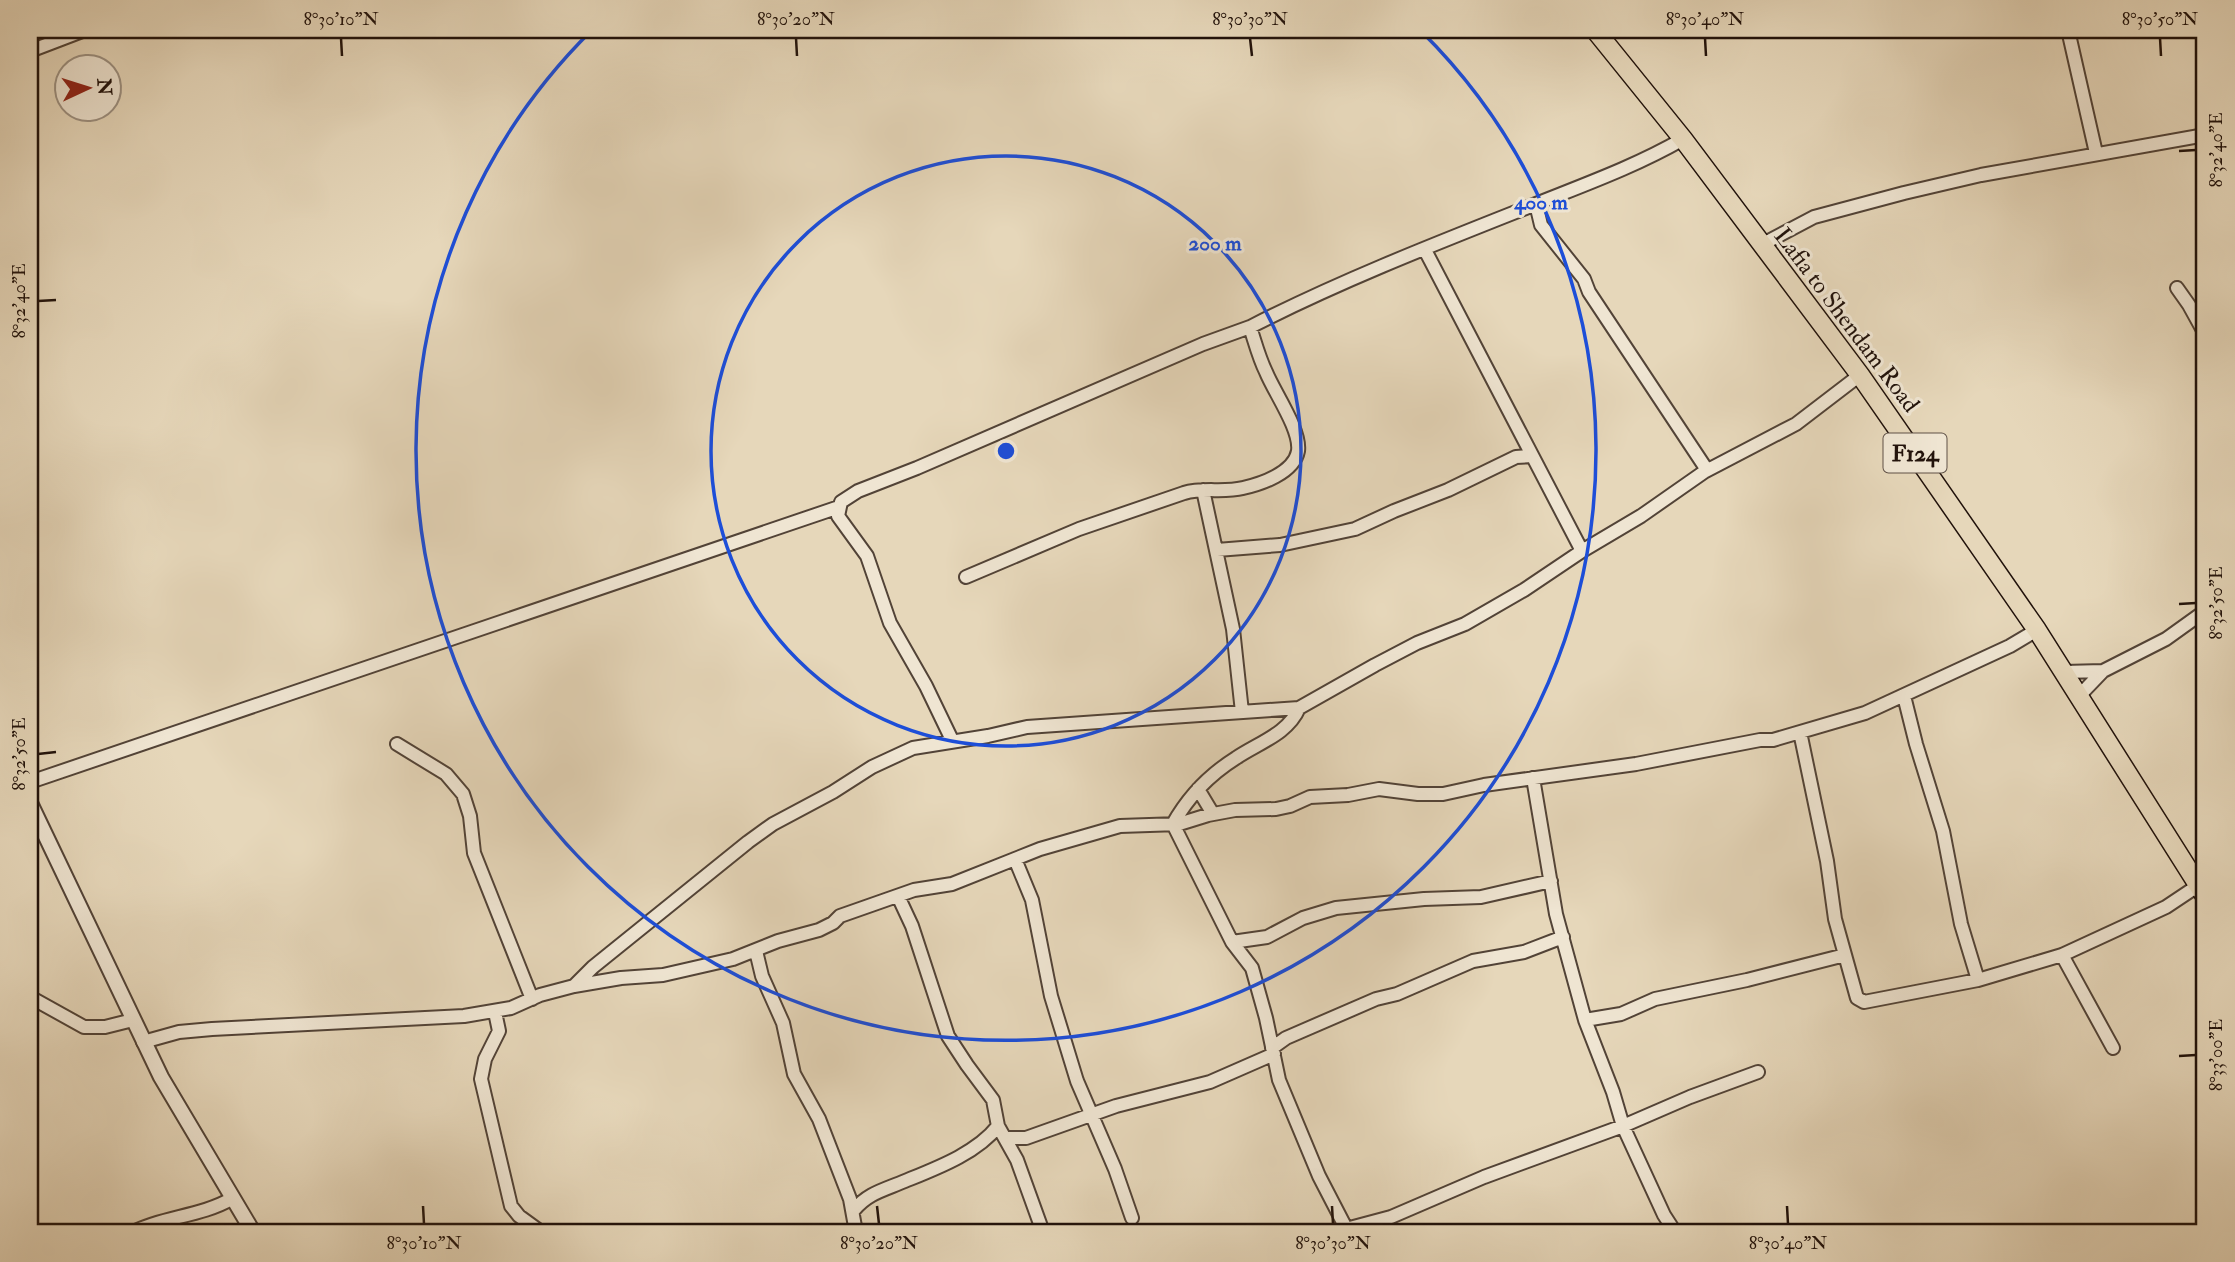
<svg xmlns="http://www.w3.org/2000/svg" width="2235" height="1262" viewBox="0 0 2235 1262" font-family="'IM FELL Double Pica',serif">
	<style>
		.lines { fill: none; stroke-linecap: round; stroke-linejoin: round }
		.minor-casing { stroke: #524337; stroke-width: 16 }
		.tertiary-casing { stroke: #524337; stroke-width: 18 }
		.primary-casing { stroke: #21120b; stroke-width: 21 }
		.minor { stroke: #efe5d2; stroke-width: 12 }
		.tertiary { stroke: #efe5d2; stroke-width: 14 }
		.primary { stroke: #e6d7ba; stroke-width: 18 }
		.ticks { fill: none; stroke: #21120b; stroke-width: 2.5 }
		.ring { fill: none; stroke: #1d4ed8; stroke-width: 3.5 }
		.labels { text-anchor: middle; stroke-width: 6; stroke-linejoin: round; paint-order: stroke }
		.shield { fill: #efe5d2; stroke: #5f5147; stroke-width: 2 }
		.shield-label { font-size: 23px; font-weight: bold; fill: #21120b }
		.street-label { font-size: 24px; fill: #21120b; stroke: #efe5d2 }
		.centre { fill: #1d4ed8; stroke: #efe5d2; stroke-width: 3.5 }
		.ring-label { font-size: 21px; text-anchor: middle; font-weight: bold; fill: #1d4ed8; stroke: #efe5d2; stroke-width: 6; stroke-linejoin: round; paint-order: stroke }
		.neatline { fill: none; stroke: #21120b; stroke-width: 2.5 }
		.ticks-label { font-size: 18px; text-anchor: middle; fill: #21120b }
	</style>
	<rect width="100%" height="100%" fill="#e6d7ba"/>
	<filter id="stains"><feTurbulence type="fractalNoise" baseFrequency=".00286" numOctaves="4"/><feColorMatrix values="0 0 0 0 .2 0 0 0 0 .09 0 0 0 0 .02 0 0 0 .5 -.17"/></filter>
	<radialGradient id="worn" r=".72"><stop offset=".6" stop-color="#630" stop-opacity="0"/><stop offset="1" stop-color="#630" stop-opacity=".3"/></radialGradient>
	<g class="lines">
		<!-- minor casing -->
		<g class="minor-casing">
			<path id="minor" d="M2068,30l28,123
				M30,51l55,-21
				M1536,204l5,21 43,54 5,13 118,178
				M1761,245l53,-28 90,-24 77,-18 224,-40
				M1425,250l157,301
				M2177,288l12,17 16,29
				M1203,490l30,139 9,83
				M1217,550l63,-5 75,-16 39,-18 54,-21 68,-33 16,-1
				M966,577l113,-48 105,-36c19,-6 39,0 59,-5 18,-4 51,-15 55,-37 3,-21 -24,-59 -32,-79 -7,-14 -11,-30 -16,-45 92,-47 190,-85 286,-123 50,-20 100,-38 147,-65
				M2064,672l39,-1
				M1904,696l12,48 27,87 18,93 17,56 84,-25 104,-48 33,-22
				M2079,696l24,-25 63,-32 39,-28
				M1299,708c-11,26 -41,35 -63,50 -27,17 -48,39 -63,66l59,118 20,26 14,50 13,62 40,96 29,56
				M1800,732l27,129 8,58 22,79 7,4 114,-22
				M952,740l-26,-54 -36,-63 -23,-67 -29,-40 3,-14 17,-11 59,-23 286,-124 47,-17
				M397,744l49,30 17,20 7,22 4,37 58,146
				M30,782l809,-275
				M1198,789l15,25
				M1015,859l17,41 19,96 26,85 38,88 17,49
				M898,896l14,30 36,110 19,29 26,35 5,26 19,34 26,72
				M1232,942l35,-5 36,-19 33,-10 88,-9 57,-2 70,-16
				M756,951l6,25 21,47 11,51 25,45 31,80 6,33
				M2062,955l51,93
				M575,985l18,-18 155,-125 25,-18 60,-32 39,-25 41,-19 75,-12 39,-9 272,-19 76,-43 42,-22 48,-19 59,-34 58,-39 59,-35 63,-44 92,-48 64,-49
				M30,997l54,30h21l28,-7
				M495,1012l4,19 -14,28 -4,20 30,127 8,10 22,16
				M1585,1020l36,-6 34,-15 92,-19 98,-25
				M143,1042l36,-10 33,-3 252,-13 47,-8 29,-13 34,-9 47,-8 42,-3 70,-16 45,-18 41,-11 14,-7 7,-7 74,-26 38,-6 88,-35 80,-23 59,-2 29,-9 27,-5 41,-1 14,-3 20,-9 38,-2 31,-6 39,5h25l41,-9 152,-21 124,-24h13l92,-27 145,-67 27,-16
				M1272,1048l14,-10 90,-39 21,-5 76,-33 51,-9 39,-15
				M1005,1138h21l90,-32 94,-24 64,-28
				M854,1210c14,-17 30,-20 51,-29 32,-13 72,-28 93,-55
				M1346,1229l45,-12 93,-40 139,-51 -10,-34 -28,-72 -29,-106 -23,-136
				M133,1232c32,-16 67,-15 100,-34
				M1675,1232l-11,-17 -41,-89 67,-29 68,-25"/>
		</g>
		<!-- tertiary casing -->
		<g class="tertiary-casing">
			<path id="tertiary" d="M30,803l131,274 92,155"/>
		</g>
		<!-- primary casing -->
		<g class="primary-casing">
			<path id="primary" d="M1595,30l88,109 177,236 177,255 168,266"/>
		</g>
		<!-- minor -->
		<use href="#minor" class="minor"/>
		<!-- tertiary -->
		<use href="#tertiary" class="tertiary"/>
		<!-- primary -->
		<use href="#primary" class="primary"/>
	</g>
	<!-- ticks -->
	<path class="ticks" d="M341,38l1,18M796,38l1,18M1250,38l2,18M1705,38l1,18M2160,38l1,18M2179,151l17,-1M38,301l18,-1M2179,604l17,-1M38,754l18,-2M2179,1056l17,-1M423,1206l1,18M877,1206l2,18M1332,1206l1,18M1787,1206l1,18"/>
	<!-- distance rings -->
	<g class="ring">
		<circle cx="1006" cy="451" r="295"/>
		<path d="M1420 30A590 590 0 1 1 592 30"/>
	</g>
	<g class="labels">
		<!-- shield labels -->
		<rect class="shield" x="1883.5" y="433.5" width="63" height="39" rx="5"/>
		<g class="shield-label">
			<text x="1915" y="461">F124</text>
		</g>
		<!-- street labels -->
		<g class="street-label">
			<text transform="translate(1847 320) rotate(53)" y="8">Lafia to Shendam Road</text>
		</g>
	</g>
	<circle cx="1006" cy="451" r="10" class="centre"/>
	<g class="ring-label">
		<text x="1541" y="209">400 m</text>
		<text x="1215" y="250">200 m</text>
	</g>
	<!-- margin -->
	<rect width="2235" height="1262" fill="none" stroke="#e6d7ba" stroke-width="77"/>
	<!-- north arrow -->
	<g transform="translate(88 88) rotate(86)"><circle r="33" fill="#efe5d2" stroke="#9d9182" stroke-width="2"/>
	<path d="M0-5L12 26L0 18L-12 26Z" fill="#8f2418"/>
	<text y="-10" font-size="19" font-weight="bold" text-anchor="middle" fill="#21120b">N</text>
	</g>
	<rect x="38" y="38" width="2158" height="1186" class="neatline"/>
	<g class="ticks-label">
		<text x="341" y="25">8°30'10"N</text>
		<text x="796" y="25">8°30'20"N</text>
		<text x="1250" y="25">8°30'30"N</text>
		<text x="1705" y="25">8°30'40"N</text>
		<text x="2160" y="25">8°30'50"N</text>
		<text transform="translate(2216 150) rotate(-90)" y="6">8°32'40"E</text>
		<text transform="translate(19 301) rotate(-90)" y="6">8°32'40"E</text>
		<text transform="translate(2216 603) rotate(-90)" y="6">8°32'50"E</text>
		<text transform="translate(19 754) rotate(-90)" y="6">8°32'50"E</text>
		<text transform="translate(2216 1055) rotate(-90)" y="6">8°33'00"E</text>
		<text x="424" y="1249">8°30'10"N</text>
		<text x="879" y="1249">8°30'20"N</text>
		<text x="1333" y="1249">8°30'30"N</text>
		<text x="1788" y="1249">8°30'40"N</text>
	</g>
	<rect width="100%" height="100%" filter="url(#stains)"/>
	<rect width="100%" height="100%" fill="url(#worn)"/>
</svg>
